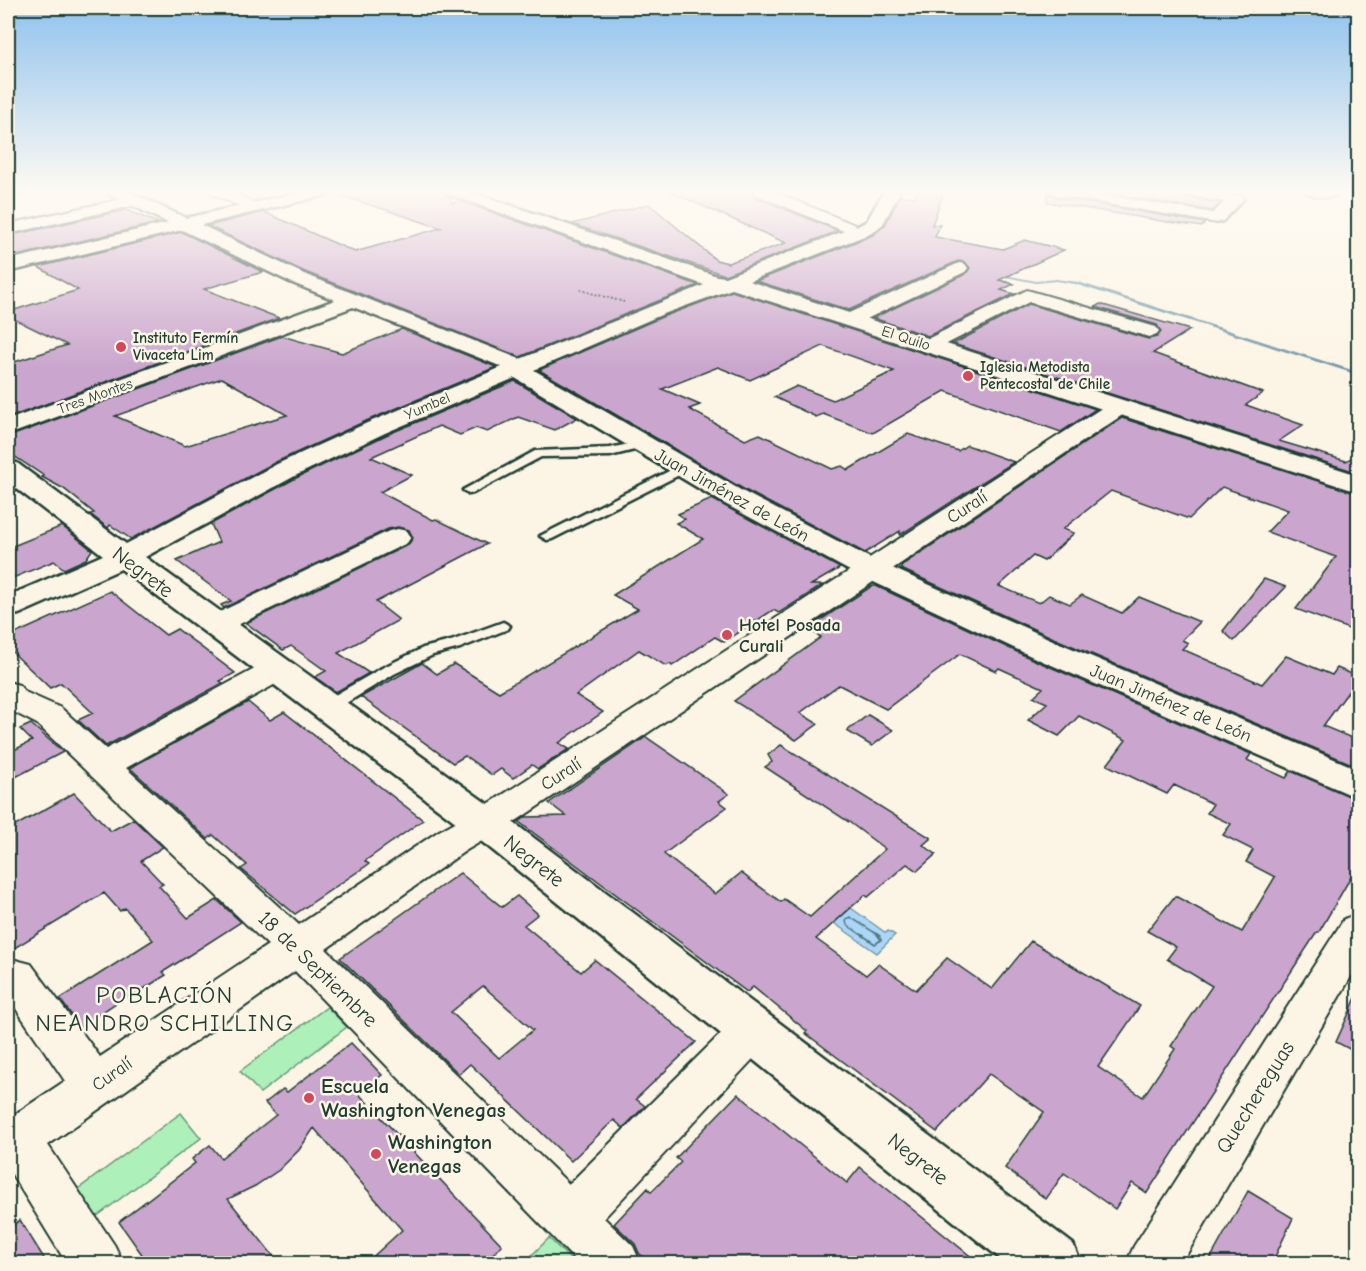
<svg xmlns="http://www.w3.org/2000/svg" width="1366" height="1271" viewBox="0 0 1366 1271" font-family="'Comic Neue',sans-serif">
	<style>
		.green { fill: #adf0b9; stroke: #669676; stroke-width: 1.5 }
		.water { fill: #acd6f7; stroke: #7499a9; stroke-width: 1.5 }
		.lines { fill: none; stroke-linecap: round; stroke-linejoin: round }
		.shore-far1 { stroke: #577a82; stroke-width: 1.5 }
		.shore { stroke: #577a82; stroke-width: 2 }
		.stream { fill: #7499a9; fill-rule: evenodd }
		.building { fill: #caa5cd; stroke: #1f3d34; stroke-width: 1.5; fill-rule: evenodd }
		.lane-casing { stroke: #1f3d34; stroke-width: 5 }
		.street-casing { stroke: #1f3d34; stroke-width: 4 }
		.secondary-casing { stroke: #1f3d34; stroke-width: 5 }
		.path { stroke: #1f3d34; stroke-width: 2; stroke-dasharray: 2 2; stroke-linecap: butt }
		.lane { fill: #fcf5e5; fill-rule: evenodd }
		.street { fill: #fcf5e5; fill-rule: evenodd }
		.secondary { fill: #fcf5e5; fill-rule: evenodd }
		.poi-dot { fill: #d1495b; stroke: #fcf5e5; stroke-width: 2 }
		.labels { text-anchor: middle; stroke-width: 5; stroke-linejoin: round; paint-order: stroke }
		.far-poi-label { font-size: 15px; font-weight: bold; fill: #1f3d34; stroke: #fcf5e5; text-anchor: start }
		.far-street-label { font-size: 15px; fill: #1f3d34; stroke: #fcf5e5 }
		.street-label { font-size: 18px; fill: #1f3d34; stroke: #fcf5e5 }
		.poi-label { font-size: 18px; font-weight: bold; fill: #1f3d34; stroke: #fcf5e5; text-anchor: start }
		.near-street-label { font-size: 21px; fill: #1f3d34; stroke: #fcf5e5 }
		.near-poi-label { font-size: 21px; font-weight: bold; fill: #1f3d34; stroke: #fcf5e5; text-anchor: start }
		.near-neighbourhood-label { font-size: 24px; letter-spacing: 1.5px; fill: #1f3d34; stroke: #fcf5e5 }
	</style>
	<rect width="100%" height="100%" fill="#fcf5e5"/>
	<filter id="ink" filterUnits="userSpaceOnUse"><feTurbulence type="fractalNoise" baseFrequency=".0167" numOctaves="2"/><feDisplacementMap in="SourceGraphic" scale="12" xChannelSelector="R" yChannelSelector="G"/><feConvolveMatrix kernelMatrix="1 2 1 2 8 2 1 2 1" color-interpolation-filters="sRGB"/></filter>
	<g filter="url(#ink)">
		<!-- green -->
		<path class="green" d="M327,1007l20,20 -87,66 -20,-22z
			M181,1113l20,25 -109,82 -18,-28z
			M549,1238l25,25h-50z"/>
		<!-- water -->
		<path class="water" d="M851,908l35,25 2,-2 7,4 -18,18 -43,-30z"/>
		<g class="lines">
			<!-- shore-far1 -->
			<path class="shore-far1" d="M863,936l-16,-11 -1,-4 4,-4 30,19"/>
			<!-- shore -->
			<path class="shore" d="M861,934l14,10 6,-4 -4,-6"/>
			<!-- stream -->
			<path class="stream" d="M995,273l41,8 20,-2 22,3 280,90v3l-283,-91 -19,-3 -20,2 -41,-8z"/>
		</g>
		<!-- building -->
		<path class="building" d="M341,191h101l9,7 1,5 8,-2 238,84 -178,72 -215,-85 -97,-46 56,-14 91,40 86,-24 -101,-33z
			M669,191h79l6,5 84,35 -113,44 -153,-51 77,-20 67,56 12,3 58,-20z
			M918,191h26l-12,34h8l-5,12 68,12 22,-9 39,10 -65,30 15,4 -13,6 13,4 -86,42 -55,-18 93,-44 4,-6 -5,-6 -7,-1 -109,49 -93,-29 117,-46 12,-10 15,-29 15,1z
			M1093,191h84l9,6 34,6 -8,8z
			M1048,193l8,4 149,26 -3,4 -34,-5 -121,-20z
			M126,210l32,13 -150,35v-22z
			M182,232l81,40 -59,17 75,29 -271,100v-54l59,-19 -59,-29v-4l70,-22 -40,-23z
			M732,291l364,118 -35,23 -116,-41 -72,42 -50,-19 -7,3 -42,-20 23,-11 36,14 61,-29 -71,-25 -73,34 -32,-13 -56,22 38,16 -11,4 56,31 15,-6 72,35 10,-3 6,4 60,-36 50,17 9,-6 47,17 -114,73v-4l-35,22 -120,-63 -206,-120 123,-53z
			M1029,304l119,35 9,-2 4,-5 -4,-7 -62,-18 5,-3 90,26 -37,23 110,40 -17,12 57,20 -24,16 67,20 13,-7v19l-406,-129z
			M402,329l94,38 -130,54 -90,41 -145,77 -21,-14 -2,3 -18,-14 4,-1 -30,-24 -22,-12 2,-1 -36,-24v-15l274,-101 60,17zM222,378l65,37 -102,31 -70,-30z
			M515,381l62,37 -22,12 -37,-13 -31,15 -11,-4 -16,7 -21,-9 -68,31 41,18 -32,17 53,28 3,-1 51,25 -111,58 23,18 -61,33 31,20 -33,19 -21,-15 11,-6 -35,-25 -8,4 -37,-27 162,-78 5,-7 -4,-8 -11,-3 -10,2 -164,79 -3,-3 10,-4 -54,-40 42,-19 -8,-18 85,-46 90,-43z
			M1122,418l237,76v139l-63,-24 40,-52 -69,-25 21,-22 -66,-23 -33,32 -78,-28 -48,38 11,4 -30,28 -11,-5 -34,30 40,17 10,-8 21,9 12,-9 40,18 17,-16 61,25 -18,18 6,3 -6,6 80,35 24,-28 46,19 5,-7 22,9 -36,49 36,15v26l-301,-127 -157,-71v-3z
			M712,499l128,69 -29,17h12l-44,28 -6,-3 -49,32 -9,-5 -43,29 -2,-2 -4,2 -27,-16 -63,45 27,17 -44,31 10,6 -31,20 -6,-4 -19,13 -12,-9 -9,6 -27,-19 -12,7 -92,-66 61,-34 15,11 17,-10 45,28 139,-83 -25,-14 90,-56 -27,-16 9,-4 -7,-5z
			M62,526l30,24 -6,9 -22,10 -10,-8 -46,19v-32z
			M1264,579l22,8 -52,54 -11,-10z
			M872,586h4l156,73 219,95 -4,6 39,18 5,-7 68,29v63l-40,69h-2l-170,261 -15,-10 -17,26 -51,-36 -18,26 -41,-31 39,-56 -55,-38 -52,58 -132,-99 2,-2 -54,-44 -6,5 -228,-170 7,-5 40,-1 -17,-13 97,-66 83,57 -10,7 8,6 -63,47 51,40 26,-21 40,29 3,-3 26,18 75,-68 -36,-27 -84,-55 7,-5 -4,-7 13,-10 150,93 -8,7 13,9 -19,17 -10,-7 -39,33 -3,-2 -49,44 50,36 12,-11 38,26 31,-32 45,31 39,-48 109,65 -42,61 45,30 32,-48 -4,-3 41,-60 -45,-27 9,-12 -29,-16 28,-35 67,36 33,-55 -29,-15 7,-12 -30,-15 8,-11 -24,-11 6,-9 -39,-19 -7,9 -60,-29 19,-25 -47,-24 -20,20 -31,-16 19,-17 -14,-6 10,-9 -44,-20 -3,3 -36,-17 -74,55 -47,-24 -39,28 18,11 -22,16 -62,-39 87,-64 -14,-8z
			M110,591l56,44 11,-6 58,44 -15,8 3,2 -117,63 -28,-26 15,-7 -32,-30 -11,5 -42,-40v-11z
			M248,702l22,18 14,-8 139,108 -58,41 4,3 -74,50 -54,-45 6,-4 -34,-30 -5,4 -78,-71z
			M868,715l25,15 -21,16 -25,-15z
			M31,724l32,28 -55,29v-28l24,-12 -12,-12z
			M74,793l37,38 22,-12 30,28 -22,14 22,23 -4,2 29,32 29,-18 24,22 -78,50 3,3 -37,23 -1,-3 -48,32 -20,-28 93,-59 -28,-32 -5,3 -16,-18 -96,59v-122z
			M460,873l42,34 15,-11 21,18 -14,11 57,47 14,-12 101,82 -60,57 9,7 -22,22 -9,-8 -43,41 -101,-97 -11,10 -119,-116zM483,986l50,44 -34,28 -48,-46z
			M1359,991v63l-23,-12z
			M351,1043l31,32 -23,19 143,151 -18,18h-118l36,-33 -88,-102 -15,22 -20,20 -24,16 -27,13 51,64h-131l-29,-41 76,-59 -3,-4 18,-14 11,13 55,-43 -11,-12 18,-14 4,3z
			M738,1094l109,89 13,-16 119,96h-330l-10,-10 -4,-9 -21,-20 34,-36 3,4 30,-30 -5,-4z
			M1248,1191l45,27 -21,45h-64z
			M20,1220l27,43h-39v-34z"/>
		<g class="lines">
			<!-- lane casing -->
			<g class="lane-casing">
				<path id="lane" d="M643,441l6,4 -2,2 -37,9 -69,1 -68,36 -4,1 -6,-4 72,-39 75,-3z
					M683,464l4,1v6l-135,68 -5,1 -7,-4z
					M503,622l7,4 -2,3 -48,19 -27,7 -39,19 -61,37h-12l-2,-4 2,-4 61,-35 41,-20 28,-7z"/>
			</g>
			<!-- street casing -->
			<g class="street-casing">
				<path id="street" d="M8,191h17l-2,3 -15,3z
					M210,191h19l30,13 3,3 -8,5 -5,-2 -37,-16z
					M753,191h19l93,38 2,3 -2,3h-12l-98,-41z
					M1049,191h32l132,22 12,-11 -39,-7 -7,-4h33l29,5 3,3 -21,22 -6,2 -161,-28z
					M1305,191h39c-8,9 -30,8 -39,0z
					M136,196l5,2 3,3 -3,3 -133,30v-10z
					M959,263l6,1 3,4 -3,4 -109,52h-14l-3,-4 3,-4z
					M1027,290l129,37 3,4 -3,4 -7,2 -120,-35 -94,48h-14l-3,-4 3,-4z
					M1119,400l8,2 3,5 -3,5 -608,407 -54,32 -139,98 243,235 168,-166 15,-6 15,6 7,13 -7,13 -163,174 29,28 8,18h-62l-284,-293 -247,174 67,101 8,18h-56l-59,-96v-49l57,-38 -57,-84v-39l23,6 69,93 168,-112 -231,-221 -29,-15v-27l11,3 6,7 36,16 45,41 160,-86 11,-3 11,3 5,7 -5,7 -162,91 173,157 140,-94 54,-30 618,-399z
					M398,529l9,2 4,6 -4,6 -182,88 -10,3 -10,-3 -5,-6 5,-6 184,-88z
					M1358,914v51l-177,299h-55l8,-18 210,-327z"/>
			</g>
			<!-- secondary casing -->
			<g class="secondary-casing">
				<path id="secondary" d="M107,191h20l59,27 119,-27h27l-2,3 -129,31 103,49 216,85 184,-74 -256,-91 -2,-3h23l248,85 8,1 135,-52 7,-4 17,-30h16l-17,33 -11,9 -123,48 609,194v17l-626,-203 -71,26 -127,55 210,122 126,66 187,84 301,127v29l-325,-141 -185,-87 -123,-66 -210,-126 -130,55 -90,43 -150,81 373,269 555,418 8,20h-74l-517,-416 -369,-279 -102,45 -11,2v-20l95,-41 -95,-73v-21l9,2 109,81 151,-80 90,-41 135,-56 -149,-60 -345,128v-15l327,-120 -45,-18 -108,-52 -174,42v-12l160,-37 -59,-29z"/>
			</g>
			<!-- path -->
			<path class="path" d="M580,290l44,12"/>
			<!-- lane -->
			<use href="#lane" class="lane"/>
			<!-- street -->
			<use href="#street" class="street"/>
			<!-- secondary -->
			<use href="#secondary" class="secondary"/>
		</g>
	</g>
	<!-- sky -->
	<linearGradient id="sky" x2="0" y2="1"><stop stop-color="#90c2ee"/><stop offset="0.52" stop-color="#fefaf3"/><stop offset="1" stop-color="#fefaf3" stop-opacity="0"/></linearGradient>
	<rect width="1366" height="369" fill="url(#sky)"/>
	<!-- markers -->
	<g class="poi-dot">
		<circle cx="121" cy="347" r="6"/>
		<circle cx="968" cy="376" r="6"/>
		<circle cx="727" cy="635" r="6"/>
		<circle cx="309" cy="1098" r="6"/>
		<circle cx="376" cy="1154" r="6"/>
	</g>
	<g class="labels">
		<!-- far-poi labels -->
		<g class="far-poi-label">
			<text x="133" y="343">Instituto Fermín<tspan x="133" dy="17">Vivaceta Lim</tspan></text>
			<text x="980" y="372">Iglesia Metodista<tspan x="980" dy="17">Pentecostal de Chile</tspan></text>
		</g>
		<!-- far-street labels -->
		<g class="far-street-label">
			<text transform="translate(906 338) rotate(18)" y="5">El Quilo</text>
			<text transform="translate(95 396) rotate(-20)" y="5">Tres Montes</text>
			<text transform="translate(427 406) rotate(-23)" y="5">Yumbel</text>
		</g>
		<!-- street labels -->
		<g class="street-label">
			<text transform="translate(732 495) rotate(29)" y="6">Juan Jiménez de León</text>
			<text transform="translate(967 507) rotate(-33)" y="6">Curalí</text>
			<text transform="translate(1171 703) rotate(23)" y="6">Juan Jiménez de León</text>
			<text transform="translate(561 774) rotate(-33)" y="6">Curalí</text>
			<text transform="translate(112 1074) rotate(-35)" y="6">Curalí</text>
		</g>
		<!-- poi labels -->
		<g class="poi-label">
			<text x="739" y="631">Hotel Posada<tspan x="739" dy="21">Curali</tspan></text>
		</g>
		<!-- near-street labels -->
		<g class="near-street-label">
			<text transform="translate(143 572) rotate(37)" y="7">Negrete</text>
			<text transform="translate(534 861) rotate(38)" y="7">Negrete</text>
			<text transform="translate(318 969) rotate(44)" y="7">18 de Septiembre</text>
			<text transform="translate(1255 1097) rotate(-58)" y="7">Quechereguas</text>
			<text transform="translate(918 1159) rotate(38)" y="7">Negrete</text>
		</g>
		<!-- near-poi labels -->
		<g class="near-poi-label">
			<text x="321" y="1093">Escuela<tspan x="321" dy="24">Washington Venegas</tspan></text>
			<text x="388" y="1149">Washington<tspan x="388" dy="24">Venegas</tspan></text>
		</g>
		<!-- near-neighbourhood labels -->
		<g class="near-neighbourhood-label">
			<text x="165" y="1003">POBLACIÓN<tspan x="165" dy="28">NEANDRO SCHILLING</tspan></text>
		</g>
	</g>
	<!-- margin -->
	<rect width="1366" height="1271" fill="none" stroke="#fcf5e5" stroke-width="30"/>
	<rect x="15" y="15" width="1336" height="1241" fill="none" stroke="#1f3d34" stroke-width="2" filter="url(#ink)"/>
</svg>
